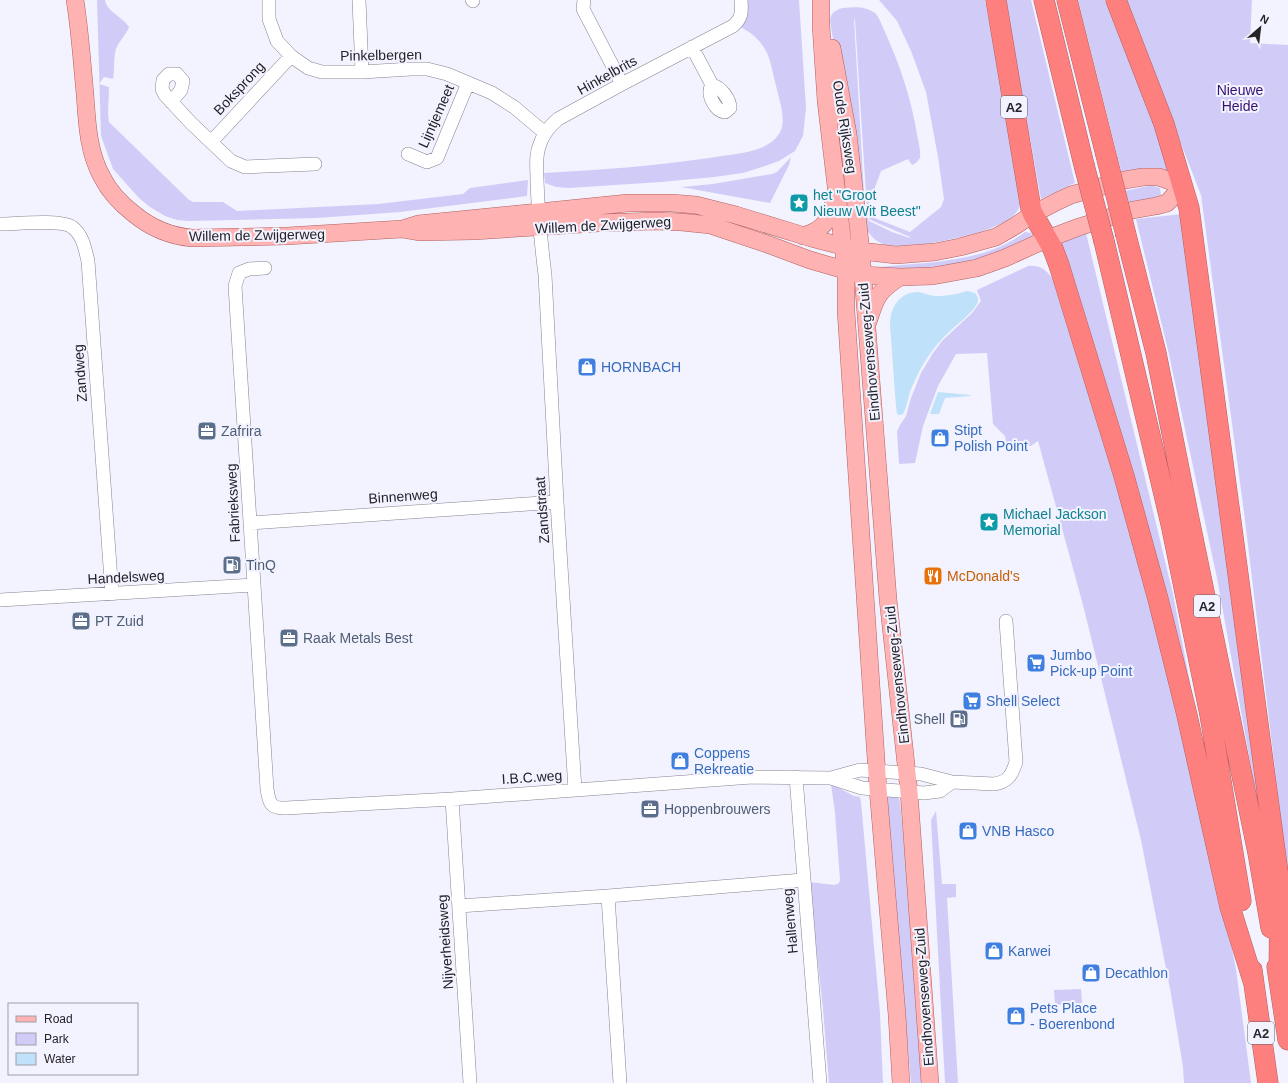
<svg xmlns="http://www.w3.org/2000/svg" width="1288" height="1083" viewBox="0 0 1288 1083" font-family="Helvetica,sans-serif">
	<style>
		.green { fill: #d1ccf7; fill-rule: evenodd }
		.water { fill: #bfe1f9 }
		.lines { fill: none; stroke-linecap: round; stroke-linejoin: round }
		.minor-casing { stroke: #85848f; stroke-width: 14 }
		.major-casing { stroke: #b25f60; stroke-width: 18 }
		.highway-casing { stroke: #b25f60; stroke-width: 21 }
		.minor { stroke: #fff; stroke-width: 13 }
		.major { stroke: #feb3b2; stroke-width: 17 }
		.highway { stroke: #fe807e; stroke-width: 20 }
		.highway-bridge-casing { stroke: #b25f60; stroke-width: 21; stroke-linecap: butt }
		.highway-bridge { stroke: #fe807e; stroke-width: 20 }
		.labels { text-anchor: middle; stroke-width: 4; stroke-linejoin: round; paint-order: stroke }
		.shield { fill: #f3f2ff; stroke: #626168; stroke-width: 1 }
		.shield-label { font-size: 13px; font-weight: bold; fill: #242328 }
		.street-label { font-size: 14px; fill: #242328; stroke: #f3f2ff }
		.park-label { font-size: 14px; fill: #351275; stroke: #f3f2ff }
		.culture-label { font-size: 14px; fill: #0d838f; stroke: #f3f2ff; text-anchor: start }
		.shop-label { font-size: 14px; fill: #366cbe; stroke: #f3f2ff; text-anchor: start }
		.service-label { font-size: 14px; fill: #4e5e75; stroke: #f3f2ff; text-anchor: start }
		.food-label { font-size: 14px; fill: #c56008; stroke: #f3f2ff; text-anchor: start }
	</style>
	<rect width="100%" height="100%" fill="#f3f2ff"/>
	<!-- green -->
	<path class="green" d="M97,0h8c2,12 18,17 24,27 -3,8 -10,14 -13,22 -3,10 -1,20 -3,30l-9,-2 -5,7 10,3 -1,26 1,9 79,77 5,3h30l14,9 141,-7 85,-10 7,-6 58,-8 -1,16 -127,16 -83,6 -129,3 -11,-1 -12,-4 -15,-9 -11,-9 -26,-29 -12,-33z
		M745,0h54l7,108 -3,28 -8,15 -16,10 -17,6 -19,6 -29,4 -53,5 -92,6 -13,-1 -11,-4 -1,-10c55,-3 110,-7 165,-15 16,-3 39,-4 54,-11 6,-3 12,-7 16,-13 8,-12 1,-31 -2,-44 -8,-32 -7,-47 -38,-64z
		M879,0h106l38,197c-2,7 -4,14 -10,19 -19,18 -101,34 -127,29 -10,-3 -15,-9 -21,-17l-23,-138 -12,-68c0,-8 4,-12 13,-14 11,-1 22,-2 32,5 5,5 7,13 10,19 15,33 26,66 32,102 1,7 4,16 3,24l-4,5 -4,2 -4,-6 -27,12 -12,33 3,13 38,15 31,-25 3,-8 -6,-42 -12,-65 -15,-41 -14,-30zM854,19l1,1 12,190 2,9 4,2 37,16v1l-18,-6 -23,-11 -4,-10z
		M1005,0h26l44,183 -34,16z
		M1078,0h27l52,132 12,38 -27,3 -19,5z
		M1125,0h127l-2,43 38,2v832l-44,-365 -43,-317z
		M791,157l-2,8 -19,38 -89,-16 32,-3 59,-10 5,-2z
		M1152,185l8,3 1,7 -5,7 -26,6 -5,-17z
		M1182,214l97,708 -62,-344 -49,-228 -32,-131z
		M1025,232l6,1 2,3 -4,4 -68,26 -80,5 -1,-4c49,-5 104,-4 145,-35z
		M1086,233l87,361 47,246 -166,-597z
		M1028,266c12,-1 17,3 24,12l104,333 45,184 35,174 15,114h-67l-1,-16 -12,-73 -30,-154 -58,-235 -45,-164 -7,5 -24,1 -2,-11 -12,-12 -6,-71 -31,1 -18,32 -15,40 -8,37 -16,1 -2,-33 3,-6 6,-9 5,-18 10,-25 12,-20 9,-12 30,-28 9,-12 -4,-11z
		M831,784l23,12 6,1 1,5 19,211 3,70h-54l-6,-74 -14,-127 26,3 4,-2 1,-3 -5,-67z
		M889,796h9l2,6 14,142 12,139h-15l-23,-259 -1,-25z
		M936,811l6,73h14v13l-9,1 11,185h-13l-14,-263z
		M1081,989l1,14 -27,2 -1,-15z"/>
	<!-- water -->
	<path class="water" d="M967,291l8,2c4,5 4,9 0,14 -8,11 -21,19 -31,30 -15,15 -26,34 -34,55 -2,6 -3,14 -6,20l-1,2 -4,1 -2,-1 -1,-8 -6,-81c0,-17 9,-33 28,-33 7,1 12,4 18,4 10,0 22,-2 31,-5z
		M938,392l32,3v1l-25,2 -6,16h-9z"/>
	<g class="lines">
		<!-- minor casing -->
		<g class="minor-casing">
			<path id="minor" d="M269,0v19l8,22 14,15 17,12 14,4h40l49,-3h16l20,5 45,19 22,14 31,26
				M359,0l3,72
				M472,0l1,1
				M584,0l-1,9 39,75
				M692,47l20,38c-6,9 3,26 13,27l5,-4c0,-9 -9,-21 -18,-23
				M171,102l10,-12 2,-9 -6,-7h-8l-6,6 -1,9 3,6 26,28 40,38 14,6 70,-3
				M211,142l80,-86
				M408,154l19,8 10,-4 31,-75
				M0,224c16,0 60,-5 72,3 11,8 13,22 16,34l24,333
				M265,268l-16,1 -10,4 -4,13 32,503c2,13 3,20 19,19l166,-9 300,-22 79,1 29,-8 61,4 31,8 42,2c14,-2 18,-9 22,-22l-10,-141
				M251,523l306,-21
				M0,600l254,-15
				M796,777l24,306
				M831,778l31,10 62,5 16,-2 12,-9
				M575,790l-18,-288 -12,-227c-4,-32 -7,-63 -8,-95 0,-12 -2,-25 3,-36 3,-10 10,-18 18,-25l64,-35 111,-58c9,-8 9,-14 8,-26
				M452,799l18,284
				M608,896l12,187
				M459,906l149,-10 195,-16"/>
		</g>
		<!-- major casing -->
		<g class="major-casing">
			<path id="major" d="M75,0c5,31 7,63 10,94 2,28 3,58 17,83 7,14 19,27 32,37 17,14 36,22 58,24l95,-2 115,-7 17,3 55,-1 124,-8 57,-2 26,1 29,3 57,19 43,16 52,15 38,2 33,-1 44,-8 28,-10 42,-19 32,-12 54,-17 23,-4 11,-3 16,-17 -24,-9h-16l-18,3 -54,15 -13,6 -25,13 -18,12 -19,11 -36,10 -25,5 -39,3 -35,-4 -50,-13 -75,-23 -40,-10 -24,-2h-44l-210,21 -16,5
				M821,0v26l5,75 20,170v40l32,478 19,226 4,68
				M832,48l16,86 13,117 27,348 21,193 21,291
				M803,236c24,-7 25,-17 33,-39
				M868,322c8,-25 10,-31 32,-45"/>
		</g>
		<!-- highway casing -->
		<g class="highway-casing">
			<path id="highway" d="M996,0l35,209 2,5 20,35 6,16 65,211 34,123 28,112 44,196 24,77
				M1044,0l40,165
				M1067,0l40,159
				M1116,0l48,124 25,84 91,680 -1,91
				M1126,235l30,118 33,166 69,334 13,75
				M1104,241l67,283 39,191 31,186
				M1277,967l11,73
				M1252,970l16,113"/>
		</g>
		<!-- minor -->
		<use href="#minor" class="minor"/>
		<!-- major -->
		<use href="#major" class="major"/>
		<!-- highway -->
		<use href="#highway" class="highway"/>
		<!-- highway-bridge casing -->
		<g class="highway-bridge-casing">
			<path id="highway-bridge" d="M1107,159l19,76
				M1084,165l20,76"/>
		</g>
		<!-- highway-bridge -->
		<use href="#highway-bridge" class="highway-bridge"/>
	</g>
	<!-- icons -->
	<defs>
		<g id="sight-square" transform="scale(1)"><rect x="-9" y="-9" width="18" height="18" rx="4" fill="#0f9aa8" stroke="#f3f2ff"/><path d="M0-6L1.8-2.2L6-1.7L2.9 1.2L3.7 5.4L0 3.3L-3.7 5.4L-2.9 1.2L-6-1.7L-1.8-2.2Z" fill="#fff"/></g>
		<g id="shop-square" transform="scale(1)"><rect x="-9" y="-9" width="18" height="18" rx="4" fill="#3f7fe0" stroke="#f3f2ff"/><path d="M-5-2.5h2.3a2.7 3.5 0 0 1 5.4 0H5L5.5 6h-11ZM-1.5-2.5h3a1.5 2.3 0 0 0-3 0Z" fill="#fff"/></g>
		<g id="office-square" transform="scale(1)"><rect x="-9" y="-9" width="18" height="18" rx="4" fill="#5c6f8a" stroke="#f3f2ff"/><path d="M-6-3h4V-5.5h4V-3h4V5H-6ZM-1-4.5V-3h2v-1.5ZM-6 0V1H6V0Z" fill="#fff"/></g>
		<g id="fuel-square" transform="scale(1)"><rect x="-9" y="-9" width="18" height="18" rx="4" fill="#5c6f8a" stroke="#f3f2ff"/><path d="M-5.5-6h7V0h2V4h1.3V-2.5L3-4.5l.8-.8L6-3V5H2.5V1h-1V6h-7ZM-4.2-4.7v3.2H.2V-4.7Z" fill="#fff"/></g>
		<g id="restaurant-square" transform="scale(1)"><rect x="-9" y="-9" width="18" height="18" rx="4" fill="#e8710a" stroke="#f3f2ff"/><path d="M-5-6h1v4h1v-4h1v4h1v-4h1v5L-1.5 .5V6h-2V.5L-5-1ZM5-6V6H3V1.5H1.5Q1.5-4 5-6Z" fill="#fff"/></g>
		<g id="supermarket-square" transform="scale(1)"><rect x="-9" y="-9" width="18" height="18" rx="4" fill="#3f7fe0" stroke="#f3f2ff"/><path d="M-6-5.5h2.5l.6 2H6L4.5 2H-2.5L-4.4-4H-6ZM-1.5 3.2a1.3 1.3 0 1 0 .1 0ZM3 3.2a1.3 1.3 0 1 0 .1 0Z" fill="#fff"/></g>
	</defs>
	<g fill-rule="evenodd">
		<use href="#sight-square" x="799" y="203"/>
		<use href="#shop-square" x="587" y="367"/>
		<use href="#office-square" x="207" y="431"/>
		<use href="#shop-square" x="940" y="438"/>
		<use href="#sight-square" x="989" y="522"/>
		<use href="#fuel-square" x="232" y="565"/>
		<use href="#restaurant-square" x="933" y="576"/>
		<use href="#office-square" x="81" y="621"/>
		<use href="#office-square" x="289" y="638"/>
		<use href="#supermarket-square" x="1036" y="663"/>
		<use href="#supermarket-square" x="972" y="701"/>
		<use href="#fuel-square" x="959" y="719"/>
		<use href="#shop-square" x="680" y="761"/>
		<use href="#office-square" x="650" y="809"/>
		<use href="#shop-square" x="968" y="831"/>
		<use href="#shop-square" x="994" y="951"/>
		<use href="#shop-square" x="1091" y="973"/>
		<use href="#shop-square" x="1016" y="1016"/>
	</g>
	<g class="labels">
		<!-- shield labels -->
		<g class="shield">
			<rect x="1001" y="96" width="26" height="22" rx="3"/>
			<rect x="1194" y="595" width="26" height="22" rx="3"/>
			<rect x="1248" y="1022" width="26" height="22" rx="3"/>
		</g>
		<g class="shield-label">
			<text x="1014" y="112">A2</text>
			<text x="1207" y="611">A2</text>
			<text x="1261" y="1038">A2</text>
		</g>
		<!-- street labels -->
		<g class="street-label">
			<text transform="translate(381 55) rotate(-1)" y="5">Pinkelbergen</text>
			<text transform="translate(607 75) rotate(-29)" y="5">Hinkelbrits</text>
			<text transform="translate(239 88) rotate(-47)" y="5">Boksprong</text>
			<text transform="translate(436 116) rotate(-66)" y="5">Lijntjemeet</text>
			<text transform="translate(845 127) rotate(81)" y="5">Oude Rijksweg</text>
			<text transform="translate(603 225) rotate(-3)" y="5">Willem de Zwijgerweg</text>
			<text transform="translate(257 235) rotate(-1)" y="5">Willem de Zwijgerweg</text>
			<text transform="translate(869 352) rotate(-95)" y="5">Eindhovenseweg-Zuid</text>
			<text transform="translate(80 373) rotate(-94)" y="5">Zandweg</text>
			<text transform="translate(403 496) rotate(-4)" y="5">Binnenweg</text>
			<text transform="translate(233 503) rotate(-93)" y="5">Fabrieksweg</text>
			<text transform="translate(542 510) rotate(-94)" y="5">Zandstraat</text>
			<text transform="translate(126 577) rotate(-3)" y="5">Handelsweg</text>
			<text transform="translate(897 675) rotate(-96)" y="5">Eindhovenseweg-Zuid</text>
			<text transform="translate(532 777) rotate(-4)" y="5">I.B.C.weg</text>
			<text transform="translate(790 921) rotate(-95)" y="5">Hallenweg</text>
			<text transform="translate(445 942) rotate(-94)" y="5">Nijverheidsweg</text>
			<text transform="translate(924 997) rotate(-94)" y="5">Eindhovenseweg-Zuid</text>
		</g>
		<!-- park labels -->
		<g class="park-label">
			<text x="1240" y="95">Nieuwe<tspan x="1240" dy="16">Heide</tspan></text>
		</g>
		<!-- culture labels -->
		<g class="culture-label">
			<text x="813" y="200">het "Groot<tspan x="813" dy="16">Nieuw Wit Beest"</tspan></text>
			<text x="1003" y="519">Michael Jackson<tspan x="1003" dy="16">Memorial</tspan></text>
		</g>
		<!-- shop labels -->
		<g class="shop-label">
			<text x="601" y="372">HORNBACH</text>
			<text x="954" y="435">Stipt<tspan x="954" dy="16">Polish Point</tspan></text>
			<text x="1050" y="660">Jumbo<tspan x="1050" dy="16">Pick-up Point</tspan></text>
			<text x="986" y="706">Shell Select</text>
			<text x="694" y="758">Coppens<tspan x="694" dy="16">Rekreatie</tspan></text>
			<text x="982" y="836">VNB Hasco</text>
			<text x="1008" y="956">Karwei</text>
			<text x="1105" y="978">Decathlon</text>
			<text x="1030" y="1013">Pets Place<tspan x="1030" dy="16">- Boerenbond</tspan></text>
		</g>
		<!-- service labels -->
		<g class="service-label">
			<text x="221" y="436">Zafrira</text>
			<text x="246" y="570">TinQ</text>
			<text x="95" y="626">PT Zuid</text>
			<text x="303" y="643">Raak Metals Best</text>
			<text x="945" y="724" text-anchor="end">Shell</text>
			<text x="664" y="814">Hoppenbrouwers</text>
		</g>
		<!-- food labels -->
		<g class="food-label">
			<text x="947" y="581">McDonald's</text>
		</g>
	</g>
	<!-- legend -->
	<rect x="8" y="1003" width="130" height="72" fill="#f3f2ff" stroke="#a09fa9"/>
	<rect x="16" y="1016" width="20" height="6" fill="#feb3b2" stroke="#a09fa9"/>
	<text x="44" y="1023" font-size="12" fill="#242328">Road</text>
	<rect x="16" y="1033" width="20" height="12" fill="#d1ccf7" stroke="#a09fa9"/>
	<text x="44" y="1043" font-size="12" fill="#242328">Park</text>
	<rect x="16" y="1053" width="20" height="12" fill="#bfe1f9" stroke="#a09fa9"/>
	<text x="44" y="1063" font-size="12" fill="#242328">Water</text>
	<!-- north arrow -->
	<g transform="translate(1260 28) rotate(28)" stroke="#f3f2ff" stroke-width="3" paint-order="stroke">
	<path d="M0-3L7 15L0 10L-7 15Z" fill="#242328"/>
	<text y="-6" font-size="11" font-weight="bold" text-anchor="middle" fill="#242328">N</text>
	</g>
</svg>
